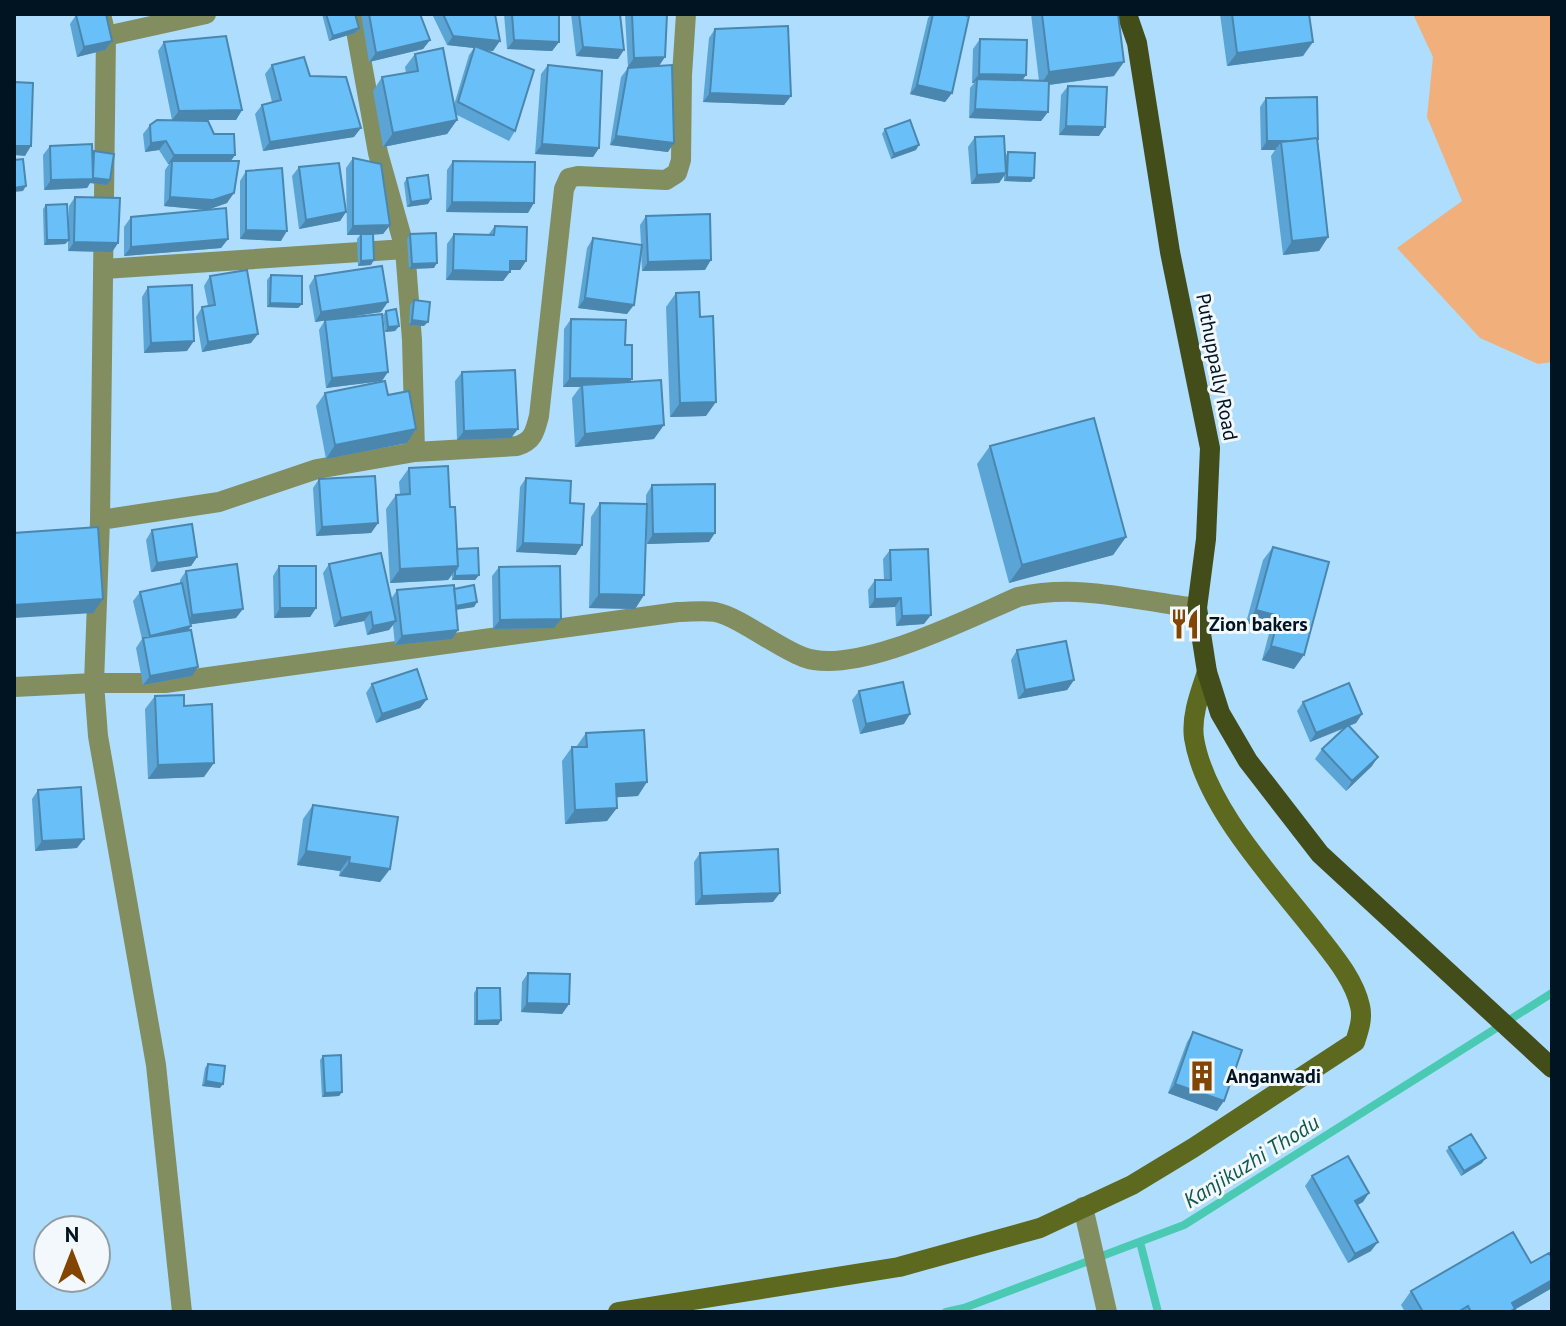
<svg xmlns="http://www.w3.org/2000/svg" width="1566" height="1326" viewBox="0 0 1566 1326" font-family="'PT Sans',sans-serif">
	<style>
		.green { fill: #f1af7b }
		.lines { fill: none; stroke-linecap: round; stroke-linejoin: round }
		.stream { stroke: #4acab3; stroke-width: 8 }
		.street { stroke: #828d60; stroke-width: 20 }
		.secondary { stroke: #5c691f; stroke-width: 20 }
		.primary { stroke: #434d1a; stroke-width: 20 }
		.wall { fill: #5aa5d5 }
		.shaded-wall { fill: #4a86ae }
		.building { fill: #69c0f8; stroke: #4a86ae; stroke-width: 2 }
		.labels { text-anchor: middle; stroke-width: 6; stroke-linejoin: round; paint-order: stroke }
		.street-label { font-size: 20px; fill: #001422; stroke: #f2f8fc }
		.poi-label { font-size: 20px; font-weight: bold; fill: #001422; stroke: #f2f8fc; text-anchor: start }
		.water-label { font-size: 22px; font-style: italic; fill: #10584d; stroke: #f2f8fc }
	</style>
	<rect width="100%" height="100%" fill="#afddfd"/>
	<!-- green -->
	<path class="green" d="M1413,14h139v348l-14,2 -58,-26 -83,-90 65,-47 -35,-84 6,-60z"/>
	<g class="lines">
		<!-- stream -->
		<path class="stream" d="M1140,1242l18,70
			M946,1312l18,-4 220,-83 368,-232"/>
		<!-- street -->
		<path class="street" d="M101,14l5,22 -6,484 -6,163 4,53 58,329 26,247
			M353,14l25,139 27,96 7,91 3,112
			M106,36l100,-22
			M104,269l301,-20
			M100,520l119,-18 98,-33 98,-17 102,-6c16,-5 18,-14 22,-30l25,-227 5,-11 9,-2 88,4 11,-7 4,-13 1,-85 4,-61
			M14,687l80,-4h71l513,-71c12,0 25,-2 37,0 25,5 61,35 88,45 51,20 166,-39 215,-60 62,-14 118,4 179,11
			M1083,1207l24,105"/>
		<!-- secondary -->
		<path class="secondary" d="M618,1312l281,-45 141,-39 92,-43 61,-37 162,-106c4,-12 8,-24 5,-36 -6,-27 -27,-51 -44,-73 -42,-54 -111,-126 -122,-195 -3,-22 6,-45 13,-66"/>
		<!-- primary -->
		<path class="primary" d="M1127,14l10,29 33,209 40,196 -4,91 -9,69 10,64 13,41 28,48 72,93 232,214"/>
	</g>
	<!-- wall -->
	<path class="wall" d="M322,14h33l4,14 -4,5 -26,8z
		M361,14h59l10,26 -7,9 -54,13z
		M432,14h63l-2,37 -8,-1 30,81 -6,10 -54,-27 2,6 -10,14 -64,13 -10,-56 9,-14 24,-4 -1,-6 10,-13 39,51 15,-50 5,-7 -27,-3z
		M504,14h55v28l-7,9 -45,-2z
		M571,14h49l-2,45 -42,-3z
		M625,14h42l-8,52 9,86 -58,-7 11,-68 7,-9z
		M931,14h28l-7,79 -7,9 -35,-8 18,-76z
		M1031,14h87l-4,62 -65,9 -1,27 -7,9 -72,-3 1,-30 4,-5h-2l1,-34 7,-10 42,41 17,1z
		M1220,14h89l-6,42 -76,10z
		M76,15l36,26 -7,9 -28,7 -7,-33z
		M715,29l76,67 -7,9 -81,-3 6,-64z
		M164,42l78,68 -6,10h-56l34,14 21,21 -4,6 -4,42 -20,7 -43,-4 1,-36 4,-6h-1l-9,-14 -14,2 -2,-18 7,-9 22,-5 -14,-69z
		M272,65l82,72 -91,14 -8,-37 7,-9 10,-3 -7,-28z
		M548,65l51,83 -6,9 -58,-3 6,-80z
		M1068,86l31,50 -40,-1 2,-40z
		M1266,98l52,43 10,96 -9,14 -36,4 -12,-99 4,-6h-14l-1,-43z
		M885,129l31,21 -25,9 -9,-25z
		M975,137l30,20 3,-5 23,30 -27,-1v-5l-5,7 -28,1 -3,-37z
		M50,146l42,7 2,-2 13,34 -17,-2 -3,5 -43,2 -1,-35z
		M353,158l37,67 -7,9 -10,1 -2,30 -13,1 -1,-27 3,-4h-13l-1,-67z
		M453,161l75,52 -82,-1 1,-42z
		M299,167l47,45 -6,9 -41,8 -7,-53z
		M246,171l35,70 -41,-2v-58z
		M407,178l21,26 -21,3 -3,-24z
		M75,197l43,46 -6,9 -44,-1v-10l-3,3 -21,1 -1,-36 3,-4 22,22 1,-21z
		M646,216l59,54 -63,1 -1,-20 -14,63 -49,-6 9,-60 6,-10 48,7 -1,-20z
		M131,217l97,22 -7,9 -97,8v-29z
		M495,226l31,35 -6,9h-10l-7,11 -57,-1 1,-36 7,-10 34,1z
		M410,234l24,34 -25,1 -2,-30z
		M271,275l31,29 -4,4 -31,-1v-27z
		M210,276l41,67 -49,9 -6,-35 6,-10 6,-1 -4,-20z
		M315,276l66,36 -66,10 -6,-36z
		M148,287l39,64 -43,2 -2,-56z
		M676,293l30,123 -36,1 -4,-110z
		M414,300l10,26 -15,-1 1,-20z
		M386,311l13,15 -4,5 -10,1 -2,-17z
		M571,319l54,26 7,34 -3,3 25,57 -79,8 -3,-49 8,-11h-17l1,-58z
		M325,320l57,61 -56,7 -7,-58z
		M462,372l49,66 -54,2 -2,-59z
		M325,393l63,2 28,34 -9,14 -81,16 -10,-53z
		M990,446l136,91 -13,18 -104,28 -32,-119z
		M409,468l41,39 7,42 22,26 -4,5h-23v-5l-4,5 -58,3 -4,-74 10,-14 4,-1 -1,-12z
		M526,478l44,25 6,52 -60,-3 4,-65z
		M319,479l59,44 -7,10 -55,3 -3,-48z
		M652,485l57,57 -62,2 -1,-25 -2,76 -9,14 -46,-1 2,-91 9,-14 46,1v-9z
		M152,530l45,27 -6,9 -40,6 -5,-32z
		M1273,547l21,122 -32,-9 8,-30 -24,-7 17,-63z
		M890,550l34,74 -28,2 -1,-19 -26,1 -1,-18 7,-10h9l-1,-21z
		M329,564l62,35 6,-9 57,-1 23,13 -3,5 -18,3 -4,29 -57,6 -2,-20 -4,5 -22,5 -3,-14 -30,6 -11,-54z
		M279,566l37,42 -6,9 -36,1 -1,-42z
		M499,567l62,52 -7,9 -61,1 -1,-53z
		M186,571l50,47 -45,6v2l-3,4 4,46 -49,9 -7,-37 6,-9 -9,-38 7,-9 40,-9v-3z
		M1017,650l57,30 -7,10 -49,9 -7,-39z
		M372,684l55,15 -7,9 -44,15 -10,-30z
		M859,691l45,33 -44,10 -8,-34z
		M155,696l29,10 20,71 -56,2 -3,-70z
		M1303,702l59,12 -6,9 -7,3 23,40 -26,25 -31,-32 7,-10 23,-21 -35,14 -13,-31z
		M586,733l52,63 -22,1 -9,24 -42,3 -3,-63 10,-14h4z
		M38,790l39,58 -42,3 -3,-52z
		M313,805l77,64 -10,13 -41,-6 1,-5 -43,-6 6,-46z
		M700,853l73,49 -78,3 -1,-43z
		M528,973l41,31 -7,10 -41,-2 1,-30z
		M477,988l24,32 -3,5h-24v-32z
		M1193,1032l24,79 -49,-18 19,-51z
		M323,1056l19,36 -3,4 -17,1 -2,-37z
		M208,1064l12,24 -18,-2 3,-18z
		M1449,1147l33,16 -21,13 -15,-25z
		M1312,1176l51,26 -6,3 14,46 -23,12 -43,-77z
		M1531,1263l21,25 -38,22 -1,2h-108l-4,-7 10,-14z"/>
	<!-- shaded-wall -->
	<path class="shaded-wall" d="M359,28l-4,5 -26,8 4,-5z
		M453,36l47,5 -7,10 -18,-2v-3l-1,2 -27,-3z
		M430,40l-7,9 -54,13 7,-9z
		M514,40l45,2 -7,9 -45,-2z
		M112,41l-7,9 -28,7 7,-10z
		M1313,42l-10,14 -76,10 10,-13z
		M583,47l41,3 -6,9 -42,-3z
		M665,57l-6,9 -32,2 7,-10z
		M1124,62l-10,14 -74,10 9,-14z
		M979,74l47,1 -6,9 -43,-5 -3,4h-2z
		M917,85l35,8 -7,9 -35,-8z
		M710,93l81,3 -7,9 -81,-3z
		M975,109l73,3 -7,9 -72,-3z
		M242,110l-6,10h-64l7,-9z
		M457,120l-10,14 -64,13 10,-14z
		M1066,126l39,1 -6,9 -40,-1z
		M361,128l-7,9 -91,14 7,-9z
		M616,136l58,7 -6,9 -58,-7z
		M1318,140l-37,2 -6,8h-14l6,-9z
		M166,141l-7,9 -14,2 6,-9z
		M542,144l57,4 -6,9 -58,-3z
		M919,145l-3,5 -25,9 3,-5z
		M14,146h17l-6,10 -11,-1z
		M174,155h61l-7,9 -56,-3 -3,3h-1z
		M1006,173l-7,10 -28,1 6,-9z
		M1007,177l27,1 -3,4 -27,-1z
		M91,178l19,2 -3,5 -17,-2 -3,5 -43,2 7,-10z
		M26,186l-3,5 -9,1v-4z
		M234,193l-7,10 -20,7 -43,-4 6,-9z
		M431,199l-3,5 -21,3 4,-5z
		M452,202l82,1 -6,10 -82,-1z
		M346,212l-6,9 -41,8 7,-9z
		M390,225l-7,9 -36,1 6,-9z
		M246,230l41,1 -6,10 -41,-2z
		M1328,237l-9,14 -36,4 9,-14z
		M228,239l-7,9 -97,8 7,-9z
		M47,240h22l-4,4 -21,1z
		M74,242l44,1 -6,9 -44,-1z
		M374,260l-3,5 -13,1 3,-5z
		M711,260l-6,10 -63,1 6,-9z
		M510,261h16l-6,9h-16z
		M437,263l-3,5 -25,1 3,-5z
		M453,270l57,2 -7,9 -57,-1z
		M585,298l49,7 -7,9 -49,-6z
		M388,302l-7,10 -66,10 6,-10z
		M270,303l32,1 -4,4 -31,-1z
		M412,320l16,2 -4,4 -15,-1z
		M399,326l-4,5 -10,1 3,-5z
		M258,334l-7,9 -49,9 6,-10z
		M194,341l-7,10 -43,2 7,-10z
		M388,372l-6,9 -56,7 6,-10z
		M570,378l62,1 -7,9 -43,-3 -2,2h-17z
		M716,402l-10,14 -36,1 10,-14z
		M664,425l-10,14 -79,8 10,-13z
		M416,429l-9,14 -81,16 9,-14z
		M518,429l-7,9 -54,2 7,-9z
		M378,523l-7,10 -55,3 6,-9z
		M715,533l-6,9 -62,2 6,-10z
		M1126,537l-13,18 -104,28 13,-18z
		M523,543l59,2 -6,10 -60,-3z
		M197,557l-6,9 -40,6 6,-9z
		M458,566l-10,14 -58,3 10,-14z
		M479,575l-4,5h-23l3,-4z
		M599,594l45,1 -9,14 -46,-1z
		M901,598l-6,9 -26,1 6,-9z
		M103,599l-10,14 -79,5v-13z
		M477,602l-3,5 -21,3 3,-4z
		M280,608h36l-6,9 -36,1z
		M243,609l-7,9 -50,7 6,-10z
		M1256,610l23,6 -9,14 -24,-7z
		M371,612l-7,9 -30,6 7,-9z
		M931,615l-7,9 -28,2 6,-10z
		M561,619l-7,9 -61,1 7,-9z
		M396,621l-7,9 -22,5 6,-9z
		M191,626l-6,10 -42,9 7,-9z
		M458,630l-6,9 -57,6 7,-9z
		M1271,646l33,9 -10,14 -32,-9z
		M198,667l-6,9 -49,9 7,-9z
		M1074,680l-7,10 -49,9 7,-9z
		M427,699l-7,9 -44,15 6,-9z
		M910,714l-6,10 -44,10 6,-10z
		M1362,714l-6,9 -46,19 6,-9z
		M1378,757l-6,9 -26,25 6,-10z
		M214,763l-10,14 -56,2 10,-14z
		M647,782l-9,14 -32,2 10,-14z
		M617,808l-10,13 -42,3 10,-14z
		M84,839l-7,9 -42,3 7,-10z
		M306,851l44,6 -10,14 -43,-6z
		M349,863l41,6 -10,13 -41,-6z
		M780,893l-7,9 -78,3 7,-9z
		M527,1003l42,1 -7,10 -41,-2z
		M501,1020l-3,5h-24l3,-4z
		M206,1081l17,3 -3,4 -18,-2z
		M1175,1084l49,17 -7,10 -49,-18z
		M342,1092l-3,4 -17,1 3,-4z
		M1486,1158l-4,5 -21,13 3,-5z
		M1369,1193l-6,9 -15,8 7,-9z
		M1378,1242l-7,9 -23,12 7,-9z
		M1552,1280v8l-38,22 -1,2h-8l7,-9z"/>
	<!-- building -->
	<path class="building" d="M81,14h25l6,27 -28,6 -8,-32z
		M326,14h29l4,14 -26,8z
		M369,14h51l10,26 -54,13z
		M443,14h52l5,27 -47,-5z
		M512,14h47v28l-45,-2z
		M579,14h41l4,36 -41,-3z
		M632,14h35l-2,43 -31,1z
		M933,14h26l10,2 -17,77 -35,-8z
		M1042,14h76l6,48 -75,10z
		M1232,14h77l4,28 -76,11z
		M788,26l3,70 -81,-3 5,-64z
		M226,36l16,74 -63,1 -15,-69z
		M980,39l47,1 -1,35 -47,-1z
		M475,46l59,24 -19,61 -57,-29z
		M443,48l14,72 -64,13 -11,-56 36,-6 -3,-17z
		M304,57l6,19 36,1 15,51 -91,14 -8,-37 19,-5 -9,-35z
		M548,65l54,6 -3,77 -57,-4z
		M672,65l2,78 -58,-7 12,-68z
		M977,79l72,2 -1,31 -73,-3z
		M14,82l19,1 -2,63h-17z
		M1068,86l39,1 -2,40 -39,-1z
		M1317,97l1,43 -1,-2 -25,3h-25l-1,-43z
		M157,120l51,1 6,13h20l1,21h-61l-8,-14 -15,2 -1,-18z
		M910,120l9,25 -25,9 -9,-25z
		M1004,136l2,37 -29,2 -2,-38z
		M1317,138l11,99 -36,4 -11,-99z
		M92,144l1,35 -42,1 -1,-34z
		M94,151l20,3 -4,26 -17,-2z
		M1008,152l27,1 -1,25 -27,-1z
		M353,158l28,6 9,61 -37,1z
		M23,159l3,27 -12,2v-28z
		M172,161h67l-5,32 -21,7 -43,-3z
		M453,161l82,1 -1,41 -82,-1z
		M339,163l7,49 -40,8 -7,-53z
		M282,168l5,63 -41,-1v-59z
		M428,175l3,24 -20,3 -4,-24z
		M75,197l45,1 -2,45 -44,-1z
		M67,204l2,36h-22l-1,-35z
		M226,208l2,31 -97,8v-30z
		M710,214l1,46 -63,2 -2,-46z
		M495,226l32,1 -1,34h-16v11l-57,-2 1,-36 40,1z
		M436,233l1,30 -25,1 -2,-30z
		M361,234h12l1,26 -13,1z
		M593,238l49,7 -8,60 -49,-7z
		M382,266l6,36 -67,10 -6,-36z
		M247,270l11,64 -50,8 -6,-35 13,-2 -5,-29z
		M271,275l31,1v28l-32,-1z
		M192,285l2,56 -43,2 -3,-56z
		M699,292l1,25 13,-1 3,86 -36,1 -4,-110z
		M414,300l16,2 -2,20 -16,-2z
		M396,309l3,17 -11,1 -2,-16z
		M382,314l6,58 -56,6 -7,-58z
		M571,319l55,1 -1,25h7v34l-62,-1z
		M515,370l3,59 -54,2 -2,-59z
		M661,380l3,45 -79,9 -3,-49z
		M385,381l3,14 21,-4 7,38 -81,16 -10,-52z
		M1094,418l32,119 -104,28 -32,-119z
		M448,466l2,41h5l3,59 -58,3 -4,-74 14,-1 -1,-26z
		M375,476l3,47 -56,4 -3,-48z
		M526,478l45,3 -1,22 14,1 -2,41 -59,-2z
		M715,484v49l-62,1 -1,-49z
		M600,503l47,1 -3,91 -45,-1z
		M192,524l5,33 -40,6 -5,-33z
		M98,527l5,72 -89,6v-72z
		M1273,547l56,15 -25,93 -33,-9 8,-30 -23,-6z
		M478,548l1,27 -24,1v-5l3,-5 -1,-17z
		M928,549l3,66 -29,1 -1,-18 -26,1v-19h16l-1,-30z
		M381,553l15,68 -23,5 -2,-14 -30,6 -12,-54z
		M237,564l6,45 -51,6 -6,-44z
		M279,566h37v42h-36z
		M560,566l1,53 -61,1 -1,-53z
		M182,583l9,43 -41,10 -10,-44z
		M454,585l4,45 -56,6 -5,-46z
		M474,585l3,17 -21,4 -2,-17z
		M191,630l7,37 -48,9 -7,-38z
		M1066,641l8,39 -49,10 -8,-40z
		M417,669l10,30 -45,15 -10,-30z
		M903,682l7,32 -44,10 -7,-33z
		M1349,683l13,31 -46,19 -13,-31z
		M184,695v11l28,-2 2,59 -56,2 -3,-69z
		M1348,725l30,32 -26,24 -30,-32z
		M644,730l3,52 -31,2 1,24 -42,2 -3,-63h15l-1,-14z
		M81,787l3,52 -42,2 -4,-51z
		M313,805l85,12 -8,52 -41,-6 1,-6 -44,-6z
		M778,849l2,44 -78,3 -2,-43z
		M528,973l42,1 -1,30 -42,-1z
		M477,988h23l1,32 -24,1z
		M1193,1032l49,18 -18,51 -49,-17z
		M341,1055l1,37 -17,1 -2,-37z
		M208,1064l17,2 -2,18 -17,-3z
		M1471,1134l15,24 -22,13 -15,-24z
		M1348,1156l21,37 -14,8 23,41 -23,12 -43,-78z
		M1513,1232l18,31 18,-10 3,5v22l-40,23 3,6 -6,3h-38l-3,-6 -10,6h-35l-12,-21z"/>
	<!-- icons -->
	<defs>
		<g id="restaurant-bare" transform="scale(2.4)"><path d="M-5-6h1v4h1v-4h1v4h1v-4h1v5L-1.5 .5V6h-2V.5L-5-1ZM5-6V6H3V1.5H1.5Q1.5-4 5-6Z" fill="#834602" stroke="#f2f8fc" stroke-width="2.5" paint-order="stroke"/></g>
		<g id="building-bare" transform="scale(2.4)"><path d="M-4-6H4V6H1V3H-1V6H-4ZM-2.5-4.3h1.7v1.8h-1.7ZM.8-4.3h1.7v1.8H.8ZM-2.5-1h1.7V.8h-1.7ZM.8-1h1.7V.8H.8Z" fill="#834602" stroke="#f2f8fc" stroke-width="2.5" paint-order="stroke"/></g>
	</defs>
	<g fill-rule="evenodd">
		<use href="#restaurant-bare" x="1185" y="624"/>
		<use href="#building-bare" x="1202" y="1076"/>
	</g>
	<g class="labels">
		<!-- street labels -->
		<g class="street-label">
			<text transform="translate(1217 367) rotate(79)" y="7">Puthuppally Road</text>
		</g>
		<!-- poi labels -->
		<g class="poi-label">
			<text x="1209" y="631">Zion bakers</text>
			<text x="1226" y="1083">Anganwadi</text>
		</g>
		<!-- water labels -->
		<g class="water-label">
			<text transform="translate(1251 1161) rotate(-32)" y="8">Kanjikuzhi Thodu</text>
		</g>
	</g>
	<!-- border -->
	<rect width="1566" height="1326" fill="none" stroke="#001422" stroke-width="32"/>
	<!-- north arrow -->
	<g transform="translate(72 1254)"><circle r="38" fill="#f2f8fc" stroke="#919da5" stroke-width="2"/>
	<path d="M0-6L14 30L0 20L-14 30Z" fill="#834602"/>
	<text y="-12" font-size="22" font-weight="bold" text-anchor="middle" fill="#001422">N</text>
	</g>
</svg>
